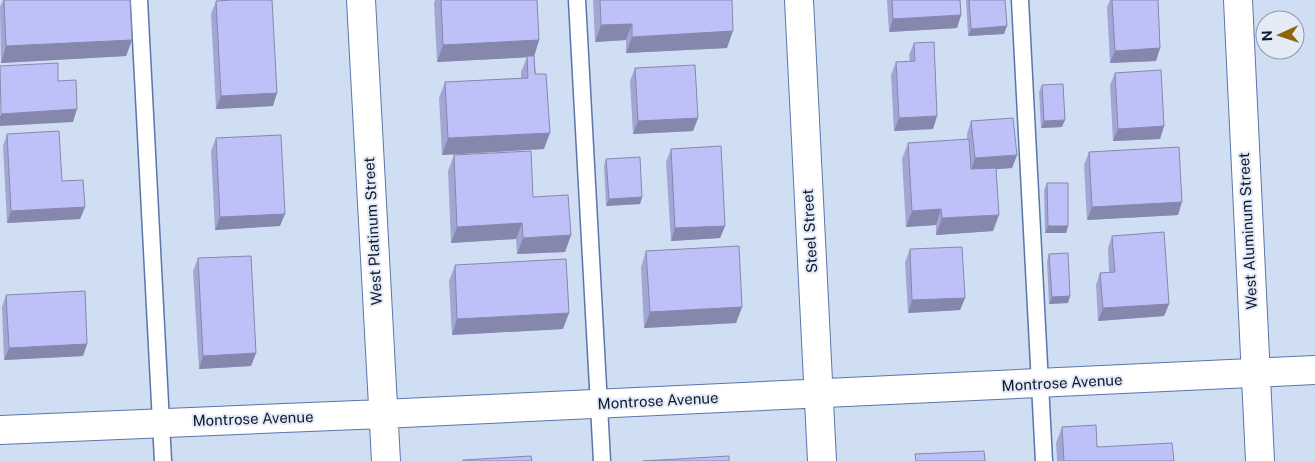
<svg xmlns="http://www.w3.org/2000/svg" width="1315" height="461" viewBox="0 0 1315 461" font-family="'Public Sans',sans-serif">
	<style>
		.lines { fill: none; stroke-linecap: round; stroke-linejoin: round }
		.lane-casing { stroke: #5a76a9; stroke-width: 19 }
		.street-casing { stroke: #5a76a9; stroke-width: 30 }
		.lane { stroke: #fff; stroke-width: 16 }
		.street { stroke: #fff; stroke-width: 28 }
		.wall { fill: #a3a6d4 }
		.shaded-wall { fill: #8587ad }
		.building { fill: #bec1f7; stroke: #8587ad }
		.labels { text-anchor: middle; stroke-width: 4; stroke-linejoin: round; paint-order: stroke }
		.street-label { font-size: 15px; fill: #101b2f; stroke: #e4eaf6 }
	</style>
	<rect width="100%" height="100%" fill="#d0def4"/>
	<g class="lines">
		<!-- lane casing -->
		<g class="lane-casing">
			<path id="lane" d="M139,0l24,461
				M577,0l25,461
				M1020,0l24,461"/>
		</g>
		<!-- street casing -->
		<g class="street-casing">
			<path id="street" d="M361,0l25,461
				M799,0l23,461
				M1238,0l22,461
				M0,430l382,-16 933,-44"/>
		</g>
		<!-- lane -->
		<use href="#lane" class="lane"/>
		<!-- street -->
		<use href="#street" class="street"/>
	</g>
	<!-- wall -->
	<path class="wall" d="M3,0h127l2,40 -6,16 -125,7 -1,-56z
		M435,0h102l2,40 -5,16 10,93 -102,6 -3,-57 6,-16 76,-4v-6l6,-15 -90,5 -3,-59z
		M593,0h139l-5,48 -101,5v-13l-31,2z
		M887,0h73l1,15 -4,13 -68,4z
		M966,0h39l-1,34 -36,2z
		M1110,0h48l2,48 -4,13 -46,2 -3,-56z
		M216,1l57,105 -57,3 -5,-95z
		M914,43l23,73 -4,13 -39,2 -3,-56 5,-13 14,-1 -1,-6z
		M635,68l63,50 -5,13 -60,3 -3,-53z
		M1115,73l49,53 -4,13 -47,2 -3,-56z
		M1042,85l20,42 -21,1 -2,-36z
		M971,121l46,34 -5,13 -16,1 -3,62 -57,4v-10l-30,2 -4,-68 6,-16 59,-3v-6z
		M7,134l55,47 23,26 -5,12 -73,4 -4,-77z
		M216,138l64,88 -65,4 -4,-79z
		M671,149l54,77 -5,12 -49,3 -5,-79z
		M1089,152l89,63 -91,5 -3,-55z
		M454,155l79,42 38,38 -6,17 -48,2 -1,-15 -65,4 -3,-72z
		M606,159l36,38 -2,7 -34,2 -2,-40z
		M1047,183l21,43 -2,7h-21l-1,-43z
		M1112,236l57,68 -5,12 -66,5 -2,-36 4,-12 9,-1 -1,-24z
		M910,249l55,49 -5,12 -52,3 -3,-51z
		M646,251l96,56 -6,16 -92,5 -3,-61z
		M1049,254l21,42 -2,7 -19,1 -2,-43z
		M198,258l58,95 -5,13 -52,3 -6,-98z
		M455,265l108,64 -111,6 -3,-54z
		M6,295l81,49 -4,12 -79,4 -2,-53z
		M1062,427l35,20 77,14h-117l-1,-18z"/>
	<!-- shaded-wall -->
	<path class="shaded-wall" d="M961,15l-4,13 -68,4 4,-13z
		M632,24l-6,16 -31,2 6,-17z
		M1007,26l-3,8 -36,2 3,-7z
		M733,31l-6,17 -101,5 6,-16z
		M132,40l-6,16 -125,7 5,-17z
		M539,40l-5,17 -97,5 6,-17z
		M1160,48l-4,13 -46,2 5,-12z
		M277,93l-4,13 -57,3 5,-13z
		M77,109l-4,13 -73,4v-10l1,-2z
		M937,116l-4,13 -39,2 5,-13z
		M698,118l-5,13 -60,3 5,-13z
		M1065,120l-3,7 -21,1 3,-7z
		M1164,126l-4,13 -47,2 5,-12z
		M550,133l-6,16 -102,6 6,-17z
		M1017,155l-5,13 -41,3 4,-13z
		M642,197l-2,7 -34,2 3,-7z
		M1182,202l-4,13 -91,5 5,-13z
		M85,207l-5,12 -73,4 4,-12z
		M941,209l-5,16 -30,2 6,-16z
		M285,214l-5,12 -65,4 5,-13z
		M999,215l-6,16 -57,4 6,-17z
		M522,223l-6,16 -65,4 6,-16z
		M725,226l-5,12 -49,3 4,-13z
		M1048,226h20l-2,7h-21z
		M571,235l-6,17 -48,2 6,-16z
		M1070,296l-2,7 -19,1 3,-7z
		M965,298l-5,12 -52,3 4,-13z
		M1169,304l-5,12 -66,5 5,-13z
		M742,307l-6,16 -92,5 6,-16z
		M569,313l-6,16 -111,6 5,-16z
		M87,344l-4,12 -79,4 5,-12z
		M256,353l-5,13 -52,3 4,-13z"/>
	<!-- building -->
	<path class="building" d="M4,0h126l2,40 -126,6z
		M233,0h39l5,93 -56,3 -5,-95z
		M441,0h96l2,40 -96,5z
		M600,0h132l1,31 -101,6v-13l-31,1z
		M892,0h68l1,15 -68,4z
		M969,0h36l2,26 -36,3z
		M1112,0h46l2,48 -45,3z
		M934,42l3,74 -38,2 -3,-56 19,-1 -1,-18z
		M527,56h7l1,18h11l4,59 -102,5 -3,-56 83,-4z
		M58,63v18l18,-1 1,29 -76,5 -1,-48z
		M695,65l3,53 -60,3 -3,-53z
		M1161,70l3,56 -46,3 -3,-56z
		M1063,84l2,36 -21,1 -2,-36z
		M1013,118l4,37 -42,3 -4,-37z
		M59,131l3,50 21,-1 2,27 -74,4 -4,-77z
		M281,135l4,79 -65,3 -4,-79z
		M969,139l2,30 25,-1 3,47 -57,3 -1,-9 -29,2 -4,-68z
		M721,146l4,80 -50,2 -4,-79z
		M1179,147l3,55 -90,5 -3,-55z
		M531,151l2,46 35,-2 3,40 -48,3 -1,-15 -65,4 -3,-72z
		M640,157l2,40 -33,2 -3,-40z
		M1047,183h21v43h-20z
		M1164,232l5,72 -66,4 -3,-35 15,-1 -3,-36z
		M739,246l3,61 -92,5 -4,-61z
		M962,247l3,51 -53,2 -2,-51z
		M1068,253l2,43 -18,1 -3,-43z
		M251,256l5,97 -53,3 -5,-98z
		M566,259l3,54 -112,6 -2,-54z
		M85,291l2,53 -78,4 -3,-53z
		M1096,425l1,22 75,-4 2,18h-110l-2,-34z
		M984,451l1,10h-69l-1,-7z
		M531,456l1,5h-69v-1z
		M729,456v5h-86z"/>
	<g class="labels">
		<!-- street labels -->
		<g class="street-label">
			<text transform="translate(373 231) rotate(-93)" y="5">West Platinum Street</text>
			<text transform="translate(810 231) rotate(-93)" y="5">Steel Street</text>
			<text transform="translate(1248 231) rotate(-93)" y="5">West Aluminum Street</text>
			<text transform="translate(1062 383) rotate(-3)" y="5">Montrose Avenue</text>
			<text transform="translate(658 401) rotate(-3)" y="5">Montrose Avenue</text>
			<text transform="translate(253 419) rotate(-2)" y="5">Montrose Avenue</text>
		</g>
	</g>
	<!-- north arrow -->
	<g transform="translate(1280 35) rotate(267)"><circle r="24" fill="#e4eaf6" stroke="#8f97a6"/>
	<path d="M0-4L9 19L0 12L-9 19Z" fill="#8e670b"/>
	<text y="-8" font-size="14" font-weight="bold" text-anchor="middle" fill="#101b2f">N</text>
	</g>
</svg>
